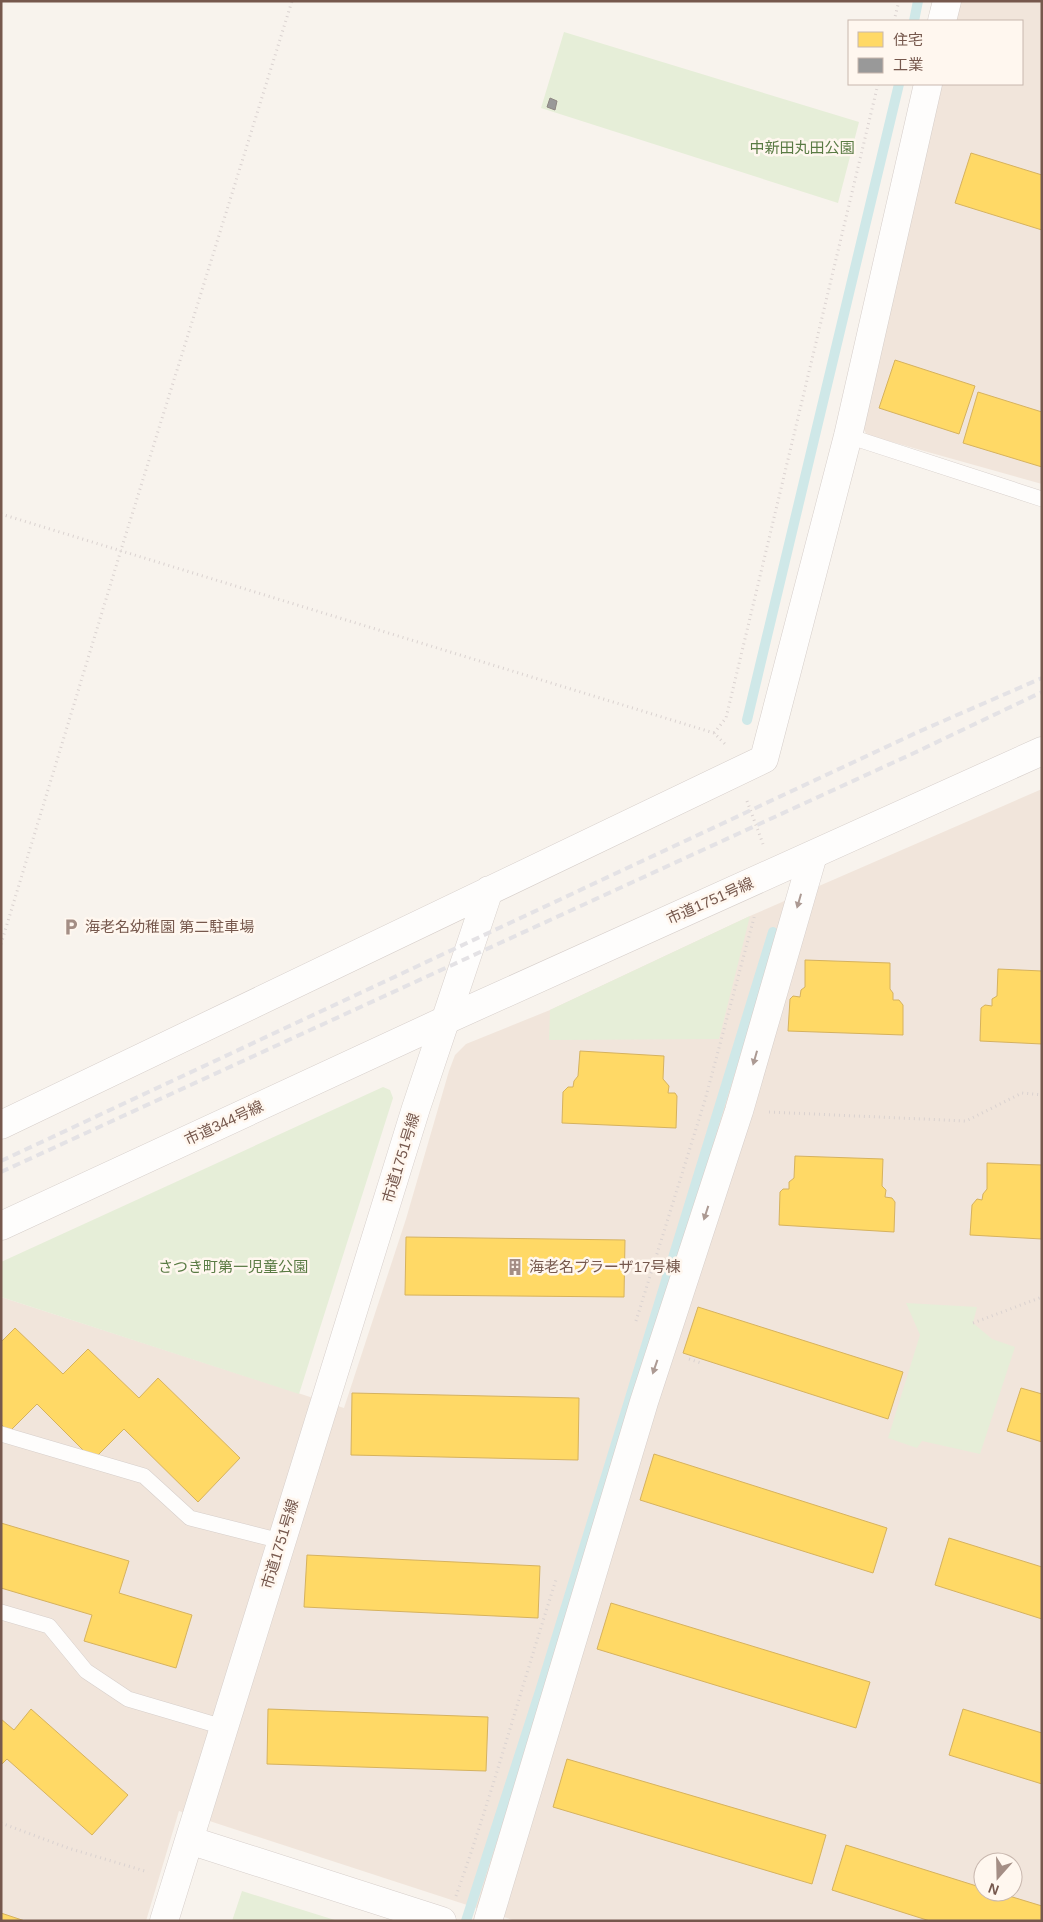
<svg xmlns="http://www.w3.org/2000/svg" width="1043" height="1922" viewBox="0 0 1043 1922" font-family="Helvetica,'Noto Sans JP',sans-serif">
	<style>
		.residential { fill: #f1e5db; fill-rule: evenodd }
		.green { fill: #e6eed8 }
		.homes { fill: #ffd966; stroke: #d6b25e }
		.industry { fill: #999; stroke: #8e8682 }
		.lines { fill: none; stroke-linecap: round; stroke-linejoin: round }
		.stream { stroke: #cfe8e8; stroke-width: 10 }
		.service-casing { stroke: #d6ceca; stroke-width: 16 }
		.minor-casing { stroke: #d6ceca; stroke-width: 29 }
		.tertiary-casing { stroke: #d6ceca; stroke-width: 29 }
		.path { stroke: #dad2d0; stroke-width: 3; stroke-dasharray: 1 4; stroke-linecap: butt }
		.service { stroke: #fefdfc; stroke-width: 15 }
		.minor { stroke: #fefdfc; stroke-width: 28 }
		.tertiary { stroke: #fefdfc; stroke-width: 28 }
		.rail { stroke: #e4e2e5; stroke-width: 4; stroke-dasharray: 8 5; stroke-linecap: butt }
		.oneway { fill: #ac9a93 }
		.labels { text-anchor: middle; stroke-width: 5; stroke-linejoin: round; paint-order: stroke }
		.park-label { font-size: 15px; fill: #5a7b44; stroke: #fff7ef }
		.street-label { font-size: 15px; fill: #76584d; stroke: #fff7ef }
		.poi-label { font-size: 15px; fill: #76584d; stroke: #fff7ef; text-anchor: start }
	</style>
	<rect width="100%" height="100%" fill="#f8f3ed"/>
	<!-- residential -->
	<path class="residential" d="M961,1h81v483l-175,-49 -9,-15 83,-336h81v-63h-66z
		M1042,789v1132h-526l-337,-110 -33,110h-145v-624l343,111 62,-189 43,-148 6,-16 11,-11 84,-34 200,-94zM983,1862h30v30h-30z"/>
	<!-- green -->
	<path class="green" d="M564,32l295,90 -21,81 -297,-95z
		M750,916l-31,123 -170,1 1,-30z
		M383,1087l7,3 3,8 -94,296 -298,-97v-35z
		M906,1303l71,4 -4,16 19,16 23,8 -35,107 -58,-13 -5,7 -29,-10 32,-103z
		M242,1891l96,30h-106z"/>
	<!-- homes -->
	<path class="homes" d="M971,153l71,22v55l-87,-27z
		M895,360l80,26 -16,48 -80,-26z
		M978,392l64,20v55l-79,-24z
		M805,960l85,3v26l3,4v7h6l4,5v30l-115,-4 2,-32 3,-3 7,1 1,-7 4,-3z
		M998,969l44,2v73l-62,-3 1,-33 4,-3 7,1v-7l5,-3z
		M580,1051l84,5 -1,23 6,7 -1,7h7l2,3 -1,32 -114,-5 1,-31 5,-5h5l1,-6 4,-5z
		M795,1156l88,3 -1,27 4,4 -1,7 7,1 3,4 -1,30 -115,-7 1,-33 3,-3h6v-7l5,-4z
		M987,1163l55,2v74l-72,-4 2,-30 5,-6 5,1 1,-6 4,-5z
		M406,1237l219,3 -1,57 -219,-2z
		M698,1307l205,65 -15,47 -205,-66z
		M15,1328l48,46 25,-25 51,49 19,-20 82,80 -42,44 -74,-73 -31,31 -56,-56 -28,28 -8,-8v-82z
		M1021,1388l21,6v48l-35,-11z
		M352,1393l227,5 -1,62 -227,-5z
		M654,1454l233,74 -14,45 -233,-73z
		M1,1523l128,38 -10,32 73,22 -16,53 -92,-27 8,-26 -91,-27z
		M949,1538l93,29v52l-107,-34z
		M307,1555l233,11 -2,52 -234,-11z
		M611,1603l259,79 -14,46 -259,-79z
		M31,1709l97,86 -36,40 -85,-76 -6,6v-46l13,11z
		M268,1709l220,8 -2,54 -219,-7z
		M963,1709l79,24v51l-93,-29z
		M567,1759l259,76 -14,49 -259,-77z
		M846,1845l137,43v4h13l46,14v15h-112l-98,-31z
		M1,1913l24,8h-24z"/>
	<!-- industry -->
	<path class="industry" d="M550,98l7,3 -2,9 -8,-3z"/>
	<g class="lines">
		<!-- stream -->
		<path class="stream" d="M914,21l4,-20
			M747,720l152,-636
			M466,1921l74,-230 233,-759"/>
		<!-- service casing -->
		<g class="service-casing">
			<path id="service" d="M848,436l194,63
				M1,1434l143,42 46,42 91,23
				M1,1612l48,14 37,45 42,28 95,28"/>
		</g>
		<!-- minor casing -->
		<g class="minor-casing">
			<path id="minor" d="M942,21l5,-20
				M1,1125l763,-366 84,-323 80,-352
				M189,1840l253,81
				M164,1921l252,-813 73,-218
				M488,1921l156,-519 95,-291 74,-256"/>
		</g>
		<!-- tertiary casing -->
		<g class="tertiary-casing">
			<path id="tertiary" d="M1,1226l445,-206 596,-269"/>
		</g>
		<!-- path -->
		<path class="path" d="M894,21l5,-20
			M1,514l713,219 11,11
			M714,733l12,-15 152,-634
			M747,801l16,43
			M1,944l120,-394 171,-549
			M769,1112l197,9 56,-28 20,2
			M636,1321l69,-221 50,-186
			M973,1323l69,-26
			M689,1359l12,4
			M1,1823l67,25 80,24
			M456,1896c37,-104 66,-211 100,-316"/>
		<!-- service -->
		<use href="#service" class="service"/>
		<!-- minor -->
		<use href="#minor" class="minor"/>
		<!-- tertiary -->
		<use href="#tertiary" class="tertiary"/>
		<!-- rail -->
		<path class="rail" d="M1,1161l917,-429 124,-54
			M1,1172l913,-419 128,-61"/>
	</g>
	<!-- one-way arrows -->
	<defs><path id="oneway-solid" d="M-6-.8H1V-3.2L6.5 0L1 3.2V.8H-6Z" transform="scale(1.25)"/></defs>
	<g class="oneway">
		<use href="#oneway-solid" transform="translate(799 901) rotate(106)"/>
		<use href="#oneway-solid" transform="translate(755 1058) rotate(106)"/>
		<use href="#oneway-solid" transform="translate(706 1213) rotate(108)"/>
		<use href="#oneway-solid" transform="translate(655 1367) rotate(109)"/>
	</g>
	<!-- icons -->
	<defs>
		<g id="parking-bare" transform="scale(1.35)"><path d="M-3.5-5.5H1a3.5 3.5 0 0 1 0 7H-1V5.5H-3.5ZM-1-3.4V-.6H.8a1.4 1.4 0 0 0 0-2.8Z" fill="#a48e85" stroke="#fff7ef" stroke-width="2.5" paint-order="stroke"/></g>
		<g id="building-bare" transform="scale(1.35)"><path d="M-4-6H4V6H1V3H-1V6H-4ZM-2.5-4.3h1.7v1.8h-1.7ZM.8-4.3h1.7v1.8H.8ZM-2.5-1h1.7V.8h-1.7ZM.8-1h1.7V.8H.8Z" fill="#a48e85" stroke="#fff7ef" stroke-width="2.5" paint-order="stroke"/></g>
	</defs>
	<g fill-rule="evenodd">
		<use href="#parking-bare" x="71" y="927"/>
		<use href="#building-bare" x="515" y="1267"/>
	</g>
	<g class="labels">
		<!-- park labels -->
		<g class="park-label">
			<text x="802" y="153">中新田丸田公園</text>
			<text x="233" y="1272">さつき町第一児童公園</text>
		</g>
		<!-- street labels -->
		<g class="street-label">
			<text transform="translate(710 901) rotate(-24)" y="5">市道1751号線</text>
			<text transform="translate(224 1123) rotate(-25)" y="5">市道344号線</text>
			<text transform="translate(401 1158) rotate(-73)" y="5">市道1751号線</text>
			<text transform="translate(280 1544) rotate(-73)" y="5">市道1751号線</text>
		</g>
		<!-- poi labels -->
		<g class="poi-label">
			<text x="85" y="932">海老名幼稚園 第二駐車場</text>
			<text x="529" y="1272">海老名プラーザ17号棟</text>
		</g>
	</g>
	<!-- border -->
	<rect width="1043" height="1922" fill="none" stroke="#76584d" stroke-width="5"/>
	<!-- legend -->
	<rect x="848" y="20" width="175" height="65" fill="#fff7ef" stroke="#c8b7ae"/>
	<rect x="858" y="32" width="25" height="15" fill="#ffd966" stroke="#c8b7ae"/>
	<text x="893" y="45" font-size="15" fill="#76584d">住宅</text>
	<rect x="858" y="58" width="25" height="15" fill="#999999" stroke="#c8b7ae"/>
	<text x="893" y="70" font-size="15" fill="#76584d">工業</text>
	<!-- north arrow -->
	<g transform="translate(998 1877) rotate(200)"><circle r="24" fill="#fff7ef" stroke="#c8b7ae"/>
	<path d="M0-4L9 19L0 12L-9 19Z" fill="#a48e85"/>
	<text y="-8" font-size="14" font-weight="bold" text-anchor="middle" fill="#76584d">N</text>
	</g>
</svg>
